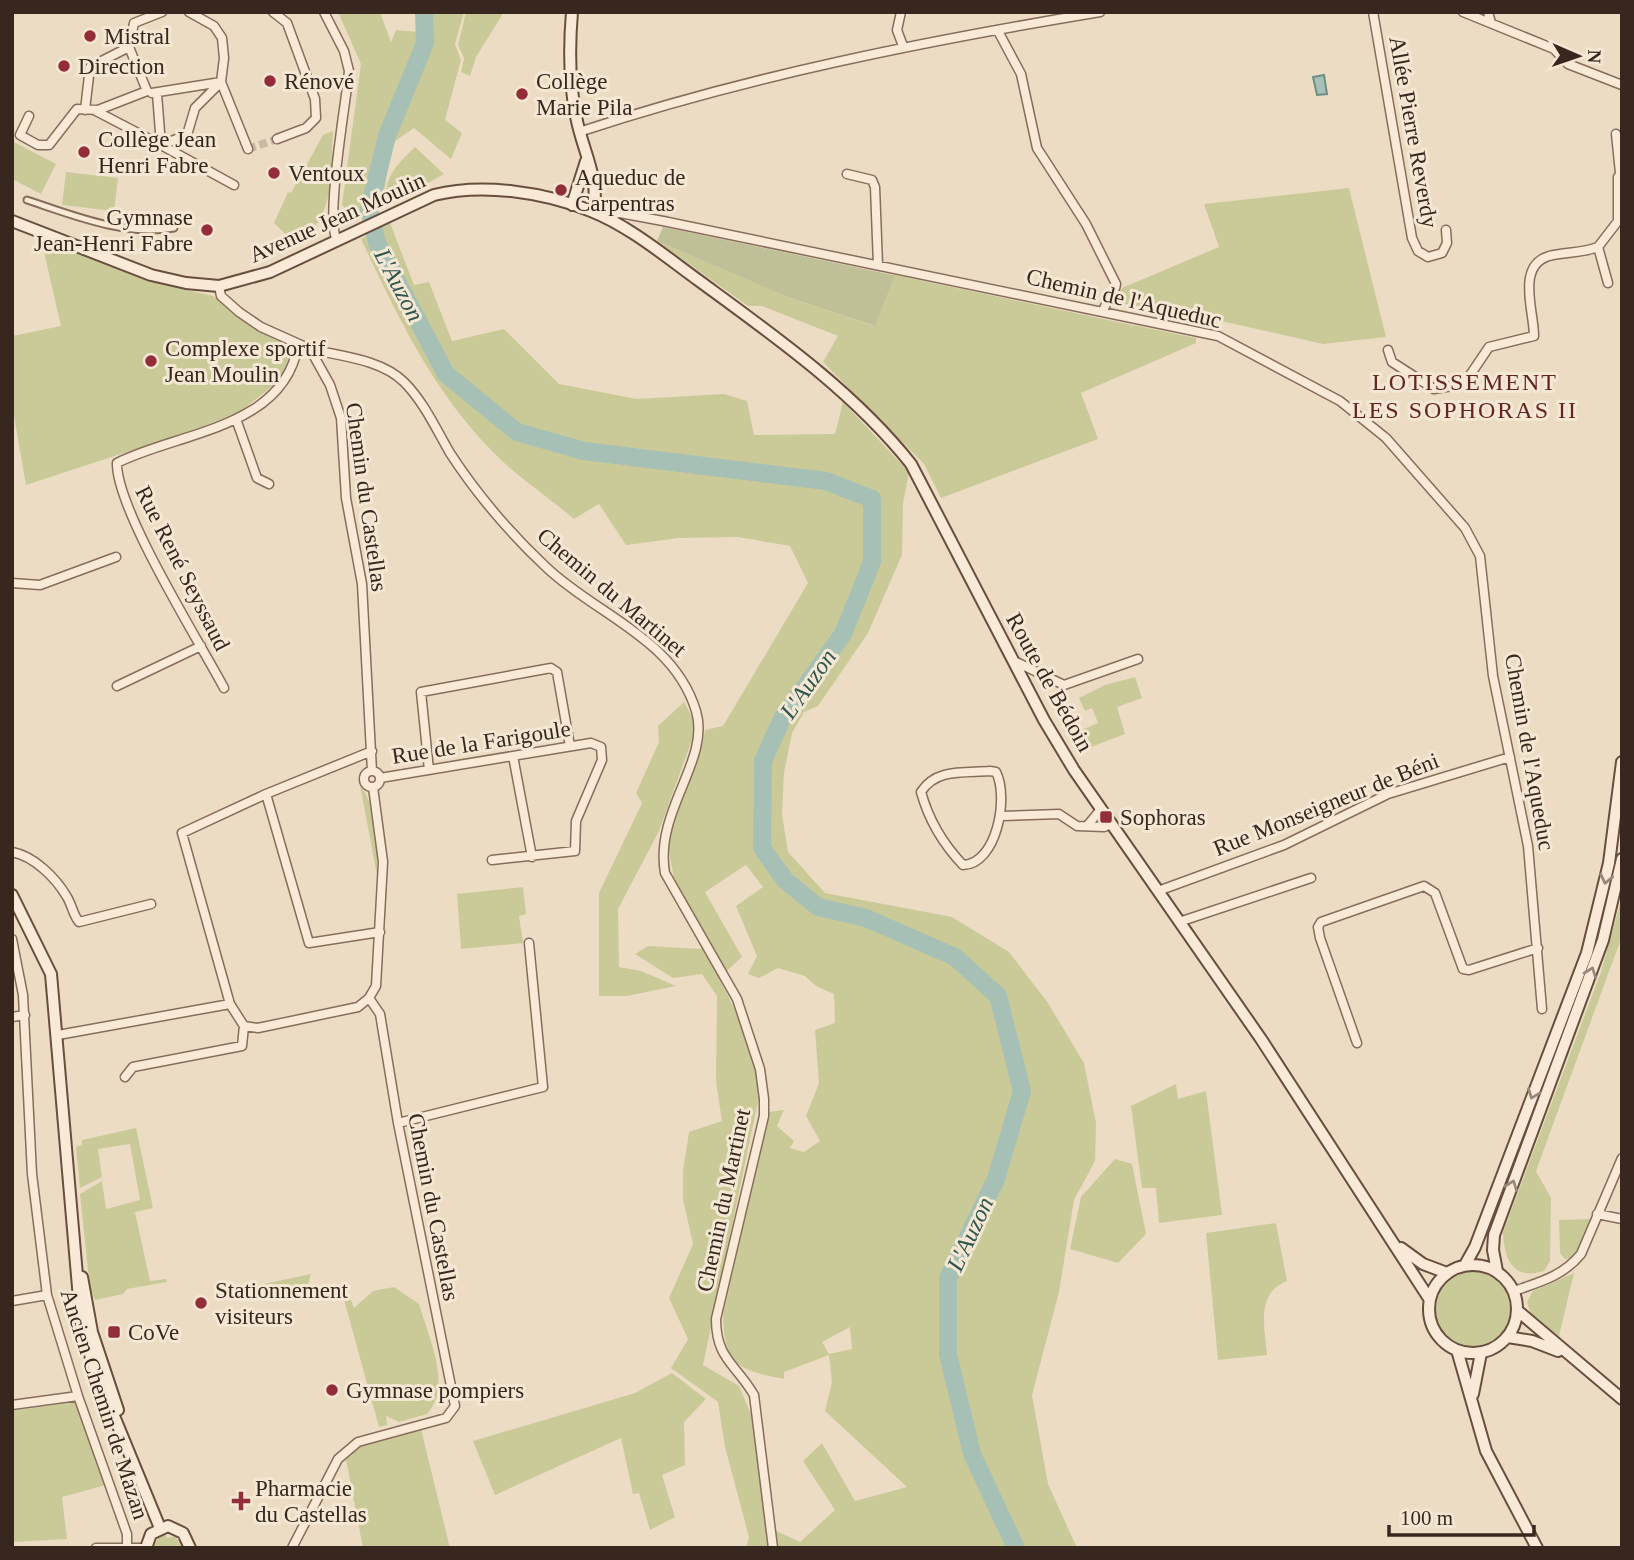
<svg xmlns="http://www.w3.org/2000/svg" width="1634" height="1560" viewBox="0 0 1634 1560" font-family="'Times New Roman',serif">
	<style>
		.green { fill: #caca98; fill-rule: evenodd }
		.cemetery { fill: #bfc097 }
		.water { fill: #a6c0b5; stroke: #6d8e82; stroke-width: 2 }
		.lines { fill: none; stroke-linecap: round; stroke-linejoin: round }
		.river { stroke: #a6c0b5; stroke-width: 18 }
		.minor-tunnel { stroke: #c9b8a3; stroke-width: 8; stroke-dasharray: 8 4; stroke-linecap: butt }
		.pedestrian-casing { stroke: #876d5b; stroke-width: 9 }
		.minor-casing { stroke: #876d5b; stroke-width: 11 }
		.secondary-casing { stroke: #684e3e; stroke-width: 14 }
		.pedestrian { stroke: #f8ead7; stroke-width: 5 }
		.minor { stroke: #f8ead7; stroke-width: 8 }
		.secondary { stroke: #f8ead7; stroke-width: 10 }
		.oneway { stroke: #98887a }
		.poi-dot { fill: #942d3a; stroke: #f4e7d3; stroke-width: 2.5 }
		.labels { text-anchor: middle; stroke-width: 6; stroke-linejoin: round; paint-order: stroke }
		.poi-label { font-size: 23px; fill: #37271e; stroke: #f4e7d3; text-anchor: start }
		.street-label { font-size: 23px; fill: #37271e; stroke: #f4e7d3 }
		.water-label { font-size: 24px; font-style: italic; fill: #2e564f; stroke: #f4e7d3 }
		.neighbourhood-label { font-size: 24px; letter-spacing: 2px; fill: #62251f; stroke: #f4e7d3 }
	</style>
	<rect width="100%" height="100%" fill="#eddcc4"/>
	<!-- green -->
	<path class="green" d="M338,12h42l11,30 5,-12 21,2 -1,-20h48l-9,32 6,16 -16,60 17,13 -11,26 -37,-31 -23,16 -7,50 2,12 -30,15 -14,-16 19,-141z
		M466,12h38l-28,45 -6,19 -9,-4 3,-14 -6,-13z
		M333,131c-3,47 4,82 -36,114l-23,-22 14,-31 3,1 32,-58z
		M12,141l44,23 -15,30 -29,-15z
		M415,147l29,27 -55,31c-9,-26 9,-41 26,-58z
		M66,172l52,6 -4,33 -52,-6z
		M1349,188l37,149 -63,7 -115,-26 -11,2 -87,-19 12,-13 97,-41 -15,-43z
		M390,223l24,62 15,-3 23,59 52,-12 55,55 78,15 87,-5 23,7 7,34 81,-1 8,-32 66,70 -6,32 -1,51 -34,78 -50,73 -14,6 -12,21 -8,40 -2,41 6,38 37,41 127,24 57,35 39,51 36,60 12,60 -1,38 -21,39 -15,92 -27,103 16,89 29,64h-331l3,-11 -24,-90 -7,-45 -47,-34 17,-29 -19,-41 24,-54 -10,-45v-28l6,-39 33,-11 -6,-39 1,-86 -15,-22 -29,4 -38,-24 13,-8 54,3 -23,-42 -12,-67 34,-89 4,-21 18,-4 85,-143 -18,-37 -52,-9 -59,1 -53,7 -27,-41 -25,15c-27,-23 -58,-43 -82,-68 -60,-61 -95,-136 -131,-212zM746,865l17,22 -27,19 21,50 -9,18 11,4 19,-10 27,8 11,10 18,8 1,29 -20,7 4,53 -13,33 14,25 -16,11 -14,-4 4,-7 -17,-15 7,-16 -15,2 -46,203c1,51 16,55 61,64v-7l45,-17 3,27 -7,29 82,76 -52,14 -33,-58 -19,18 32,49 -35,32 -32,-15 -13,-103 -16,-38 -36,-21 58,-278 -19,-63 -23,-46 23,-21 -37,-65zM850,1327l2,22 -23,5 -7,-12z
		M41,239l116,44 56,13 41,32 31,16 6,9 -11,27 -39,31 -41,17 -174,57 -14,-80v-69l49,-10z
		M657,241l128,55 89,30 21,-51 237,50 -1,4 2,-4 63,13v5l-115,50 17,46 -157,59 -17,-34 -101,-102 15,-26 -76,-30h-14z
		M1135,677l7,21 -25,9 8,27 -34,13 -9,-13 2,-5 14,-6 -6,-15 -7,3 -6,-13 26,-13z
		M684,702l13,24 -38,105 -41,78 1,58 22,4 35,15 -49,10h-28v-103l43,-90 -6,-10 23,-51 -1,-16z
		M360,785c16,20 18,63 17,90z
		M523,887l3,27 -7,2 4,27 -62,6 -4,-55z
		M1622,897v39l-86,235 15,27 -1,63 -6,10c-31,10 -40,-12 -41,-39l98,-260z
		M1176,1084l2,15 28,-8 16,124 -63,8 -3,-35h-14l-11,-82z
		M136,1128l17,80 -18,4 15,69 16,-2 1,3 -40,7 -4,5 -28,6 -5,-11 -10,-95 22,-13 4,28 34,-9 -10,-56 -32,5 4,28 -22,11 -4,-41 6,-2v-5z
		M1115,1159l17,5 14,70 -28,29 -48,-14 11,-52z
		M1590,1219l-14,37 -11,3 -5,-6 -1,-33z
		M1276,1223l11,58c-32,13 -22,46 -20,74l-49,5 -12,-127z
		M1436 1309a37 37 0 1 1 74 0a37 37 0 1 1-74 0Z
		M1574,1273l-15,63 -28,-20 -4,-14 6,-11z
		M311,1274l-4,13 -9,5 -14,-6 -21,4 -9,-4z
		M394,1287l25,17c9,32 34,82 8,110l-28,8 -13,-6 1,9 -8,2 -36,-131 6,-1 5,13 19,-17z
		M672,1373l34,26 -22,23 1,43 -23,10 13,42 -25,13 -11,-37 -6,1 -12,-56 -126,57 -22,-54 162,-48z
		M76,1402l30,83 -44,12 5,42 -55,3v-131z
		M421,1429l29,119h-87l-17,-89 17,-15z
		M165,1534l2,4 8,-2 7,12h-29l6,-12z"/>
	<!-- cemetery -->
	<path class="cemetery" d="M663,227l230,48h2l-20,51 -90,-30 -128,-55z"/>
	<!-- water -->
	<path class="water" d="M1324,75l3,19 -10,1 -4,-18z"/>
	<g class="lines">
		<!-- river -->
		<path class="river" d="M424,12l1,31 -38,93 -18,73 8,34 69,131 71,58 67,19 242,30 46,18v63l-29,72 -60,83 -20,44 -1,87 23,32 33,27 48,11 89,39 43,39 24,95 -26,88 -48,99v76l24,100 44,94"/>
		<!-- minor-tunnel -->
		<path class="minor-tunnel" d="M248,149l29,-10"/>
		<!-- pedestrian casing -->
		<g class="pedestrian-casing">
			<path id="pedestrian" d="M27,200c45,15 99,37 147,28"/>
		</g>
		<!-- minor casing -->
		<g class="minor-casing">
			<path id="minor" d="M189,12l25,14 8,12 2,20 -3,24 27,67
				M273,12l14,11 28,76 1,19 -10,10 -29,11
				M324,12l20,39 5,20c-3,32 -24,147 -12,170
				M901,12l-4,18 6,16
				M1373,12l39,226 6,13 10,6 14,-4 5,-10 -1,-13
				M1463,12l91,37 14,15 54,21
				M1488,12l3,11
				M998,31l23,43 16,74 49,76 30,60c-1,11 -11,17 -13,28
				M152,93l69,-11
				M157,94l4,51 73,40
				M85,110l5,-43 39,-20
				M94,110l67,35 26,-10 8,-27 26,-26
				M29,116l-9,19 18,10h11l28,-36 21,1 49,-19 -18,-44 5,-24 28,-11
				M579,132c169,-56 346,-91 521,-120
				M1616,134l4,39
				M847,174l25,6 3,7 3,78
				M603,216l17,-3 43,8 555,115 122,65 46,37 79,90 15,28 13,120 35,170 14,163
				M1598,247l10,36
				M219,286l2,10 18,16 22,15 49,22 20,36 11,33 5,80 16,86 10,187
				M310,349c29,7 71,10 94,33 20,20 32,47 46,71 26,40 61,81 96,114 50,48 128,71 150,144 15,49 -42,100 -31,162l72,126 23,70 4,30v17l-48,203c0,40 20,45 38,76l19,153
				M1388,350l4,12 42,27 30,-5 25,-37 45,-11c0,-25 -18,-70 15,-80 16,-4 34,-3 49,-9l20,-26v-44l4,-5
				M236,419l21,59 12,6
				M12,583l28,2 76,-28
				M1014,661l50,24 74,-26
				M117,686l84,-40
				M224,688c-25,-47 -108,-179 -107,-225 61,-31 167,-34 181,-118
				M372,751l-106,43 43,149 71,-11
				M513,756l19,101
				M429,770l-8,-78 130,-24 6,4 13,74
				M990,771l6,1c13,25 1,92 -33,93 -20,-21 -34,-44 -42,-73 15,-24 44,-19 69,-21z
				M364 779a8 8 0 1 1 16 0a8 8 0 1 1-16 0Z
				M380,778l211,-35 10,4 1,13 -26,61 -1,30 -83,9
				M266,794l-84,39 48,171 14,22 14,2 100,-21 11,-9 7,-12 7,-124 -10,-75
				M1002,816l57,-2 18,12 27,1 7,-3
				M1087,826l14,-17
				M12,852c22,4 44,26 55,45 5,8 6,18 12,25l72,-18
				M1158,891l126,-46 104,-51 122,-37
				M1179,922l132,-44
				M12,939l11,56 9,179 15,121 31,101 49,138v12
				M12,1017l13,-2
				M58,1035l172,-31
				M1357,1043l-37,-105 -2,-11 3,-5 103,-36 11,7 28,76 6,1 69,-22
				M125,1077l8,-10 109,-21 2,-20
				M398,1123l145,-36 -14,-144
				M1597,1214l25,5
				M1514,1291c26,-9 49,-15 67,-37l41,-96
				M12,1301l35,-6
				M12,1405l66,-9
				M96,1548h47
				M292,1548l46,-89 20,-17 88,-24 9,-12 -57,-283 -18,-109 -11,-16"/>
		</g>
		<!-- secondary casing -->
		<g class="secondary-casing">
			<path id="secondary" d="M572,12c-3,35 -3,70 4,104 5,31 25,64 17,96
				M572,205l14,-44
				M12,221l139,54 35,8 33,3 51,-14 164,-77c49,-12 110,-3 157,16 38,15 74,45 107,69 75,55 155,111 213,184l133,256 30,50 187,269 169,261
				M12,895l39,79 30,348 12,43 67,163
				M1401,1248l22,16 24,9
				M1429 1309a44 44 0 1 1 88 0a44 44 0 1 1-88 0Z
				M1465,1265l10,-18 112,-294 22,-90 13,-101
				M1497,1271l-4,-21 1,-15 109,-295 19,-81
				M82,1277l10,55 26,78
				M1518,1311l104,88
				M1508,1337l24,4 26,10
				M1457,1350l29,101 51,97
				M1473,1394l8,-41
				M146,1548l5,-14 17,-8 15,7 7,15"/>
		</g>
		<!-- pedestrian -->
		<use href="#pedestrian" class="pedestrian"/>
		<!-- minor -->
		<use href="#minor" class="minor"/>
		<!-- secondary -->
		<use href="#secondary" class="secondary"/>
	</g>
	<!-- one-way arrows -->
	<defs><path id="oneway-chevron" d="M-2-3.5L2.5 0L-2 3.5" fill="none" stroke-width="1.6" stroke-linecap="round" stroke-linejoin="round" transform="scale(1.75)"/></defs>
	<g class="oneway">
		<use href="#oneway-chevron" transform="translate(1606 879) rotate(102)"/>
		<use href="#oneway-chevron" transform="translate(1591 972) rotate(-70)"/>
		<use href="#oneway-chevron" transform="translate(1533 1094) rotate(111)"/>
		<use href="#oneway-chevron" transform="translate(1512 1185) rotate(-70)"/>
	</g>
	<!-- markers -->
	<g class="poi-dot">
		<circle cx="90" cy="36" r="7"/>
		<circle cx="64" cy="66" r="7"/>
		<circle cx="270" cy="81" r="7"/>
		<circle cx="522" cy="94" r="7"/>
		<circle cx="84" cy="152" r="7"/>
		<circle cx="274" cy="173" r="7"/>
		<circle cx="561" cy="190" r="7"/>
		<circle cx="207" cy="230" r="7"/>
		<circle cx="151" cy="361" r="7"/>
		<rect x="1099" y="810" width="14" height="14" rx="3.5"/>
		<circle cx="201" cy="1303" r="7"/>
		<rect x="107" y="1325" width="14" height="14" rx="3.5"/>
		<circle cx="332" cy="1390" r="7"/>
		<path d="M237.5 1490.5h7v7h7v7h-7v7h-7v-7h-7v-7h7z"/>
	</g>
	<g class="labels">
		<!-- poi labels -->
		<g class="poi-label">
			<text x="104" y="44">Mistral</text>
			<text x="78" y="74">Direction</text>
			<text x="284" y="89">Rénové</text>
			<text x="536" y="89">Collège<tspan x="536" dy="26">Marie Pila</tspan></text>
			<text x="98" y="147">Collège Jean<tspan x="98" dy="26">Henri Fabre</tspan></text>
			<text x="288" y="181">Ventoux</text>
			<text x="575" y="185">Aqueduc de<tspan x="575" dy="26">Carpentras</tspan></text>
			<text x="193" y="225" text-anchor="end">Gymnase<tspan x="193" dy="26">Jean-Henri Fabre</tspan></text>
			<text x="165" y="356">Complexe sportif<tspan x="165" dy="26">Jean Moulin</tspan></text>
			<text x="1120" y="825">Sophoras</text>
			<text x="215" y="1298">Stationnement<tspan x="215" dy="26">visiteurs</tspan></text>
			<text x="128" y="1340">CoVe</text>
			<text x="346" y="1398">Gymnase pompiers</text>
			<text x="255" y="1496">Pharmacie<tspan x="255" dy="26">du Castellas</tspan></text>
		</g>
		<!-- street labels -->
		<g class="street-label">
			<text transform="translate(1414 132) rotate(80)" y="8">Allée Pierre Reverdy</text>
			<text transform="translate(337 217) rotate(-24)" y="8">Avenue Jean Moulin</text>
			<text transform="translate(1124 298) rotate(13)" y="8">Chemin de l'Aqueduc</text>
			<text transform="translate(367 497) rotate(82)" y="8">Chemin du Castellas</text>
			<text transform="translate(183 568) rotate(63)" y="8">Rue René Seyssaud</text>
			<text transform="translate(612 592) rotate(40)" y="8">Chemin du Martinet</text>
			<text transform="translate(1050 682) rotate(61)" y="8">Route de Bédoin</text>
			<text transform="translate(481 742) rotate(-9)" y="8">Rue de la Farigoule</text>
			<text transform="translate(1530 752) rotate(80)" y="8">Chemin de l'Aqueduc</text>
			<text transform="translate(1326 804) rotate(-22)" y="8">Rue Monseigneur de Béni</text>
			<text transform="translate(723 1200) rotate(-78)" y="8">Chemin du Martinet</text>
			<text transform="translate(434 1207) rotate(79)" y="8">Chemin du Castellas</text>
			<text transform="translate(105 1404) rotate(72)" y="8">Ancien Chemin de Mazan</text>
		</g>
		<!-- water labels -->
		<g class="water-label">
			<text transform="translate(399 285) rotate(62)" y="8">L'Auzon</text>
			<text transform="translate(808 684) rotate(-55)" y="8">L'Auzon</text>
			<text transform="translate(970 1234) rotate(-65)" y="8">L'Auzon</text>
		</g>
		<!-- neighbourhood labels -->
		<g class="neighbourhood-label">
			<text x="1465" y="390">LOTISSEMENT<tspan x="1465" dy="28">LES SOPHORAS II</tspan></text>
		</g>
	</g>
	<!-- border -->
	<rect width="1634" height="1560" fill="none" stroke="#37271e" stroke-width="28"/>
	<!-- north arrow -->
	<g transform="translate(1578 56) rotate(92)" stroke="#f4e7d3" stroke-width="5" paint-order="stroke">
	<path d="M0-5L12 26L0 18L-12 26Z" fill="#37271e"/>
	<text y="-10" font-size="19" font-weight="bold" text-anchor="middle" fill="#37271e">N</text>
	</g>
	<!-- scale -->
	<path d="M1389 1525v10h145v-10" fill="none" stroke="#37271e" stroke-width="3.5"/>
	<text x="1400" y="1525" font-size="21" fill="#37271e" stroke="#f4e7d3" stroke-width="5" paint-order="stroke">100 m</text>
</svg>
